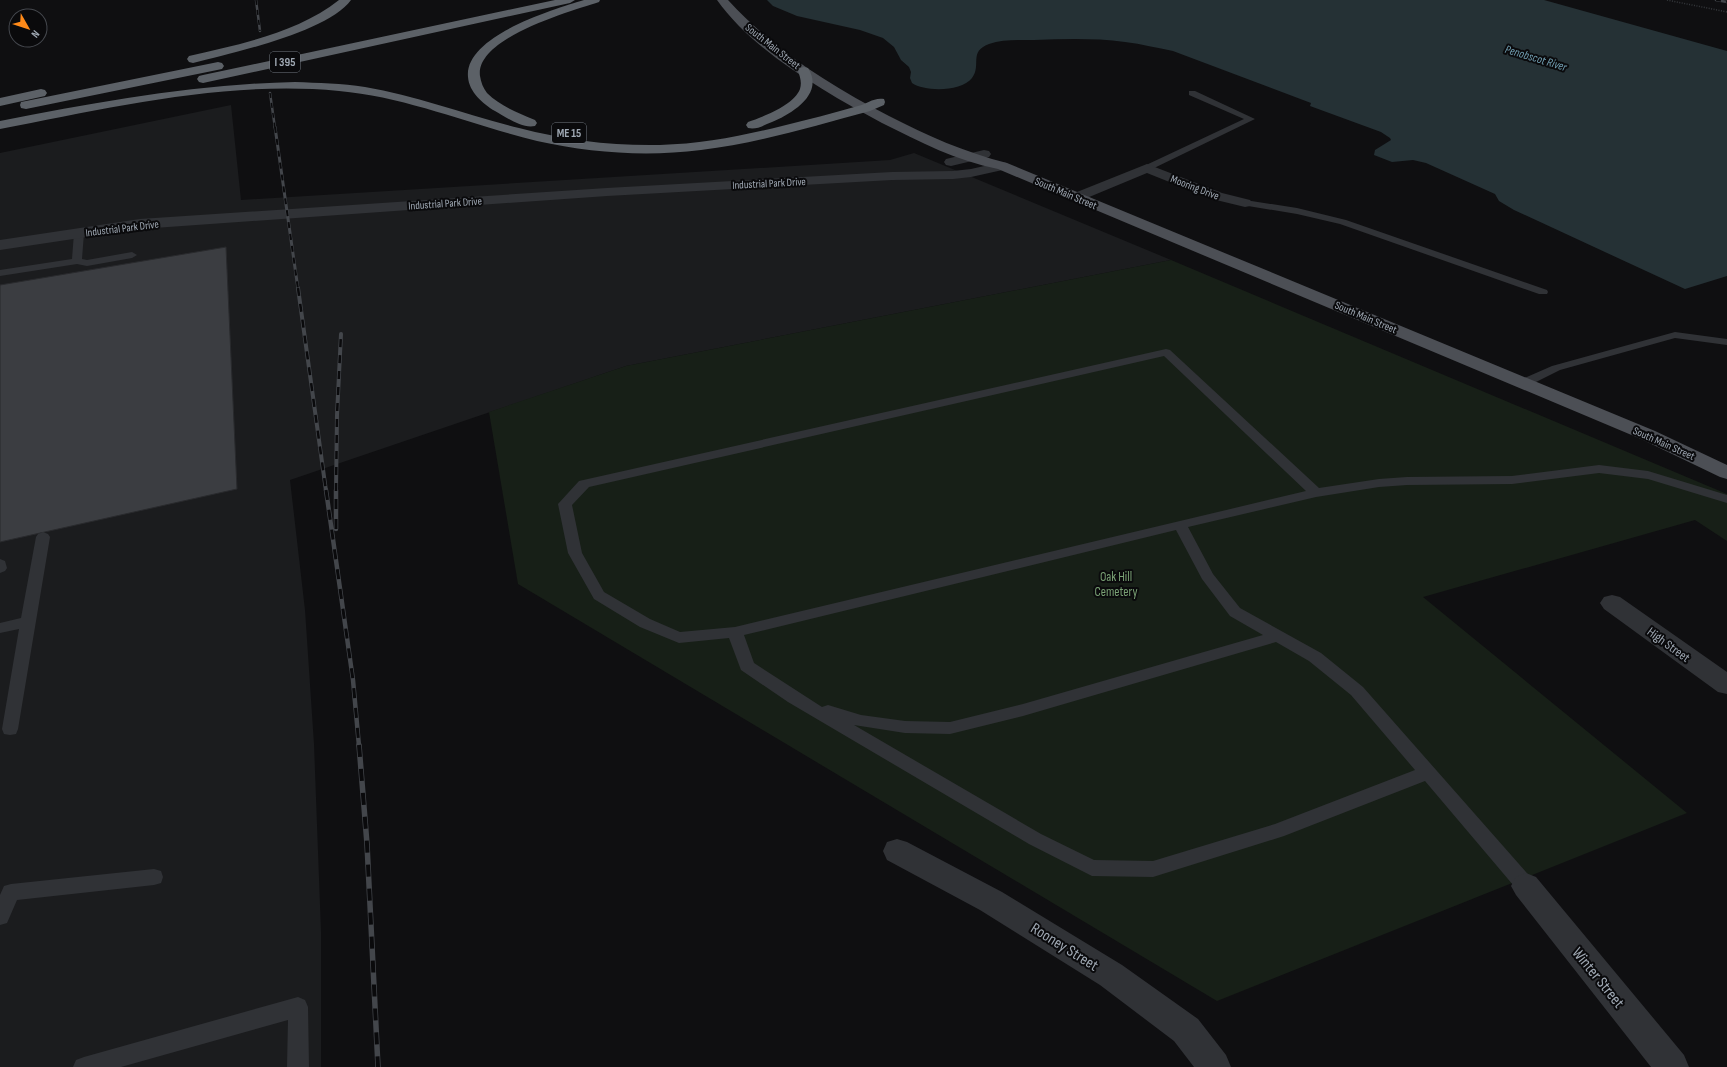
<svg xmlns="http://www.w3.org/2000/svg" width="1727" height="1067" viewBox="0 0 1727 1067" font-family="'Sofia Sans Condensed',sans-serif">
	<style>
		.built { fill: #1b1c1e }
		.green { fill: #171f17 }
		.water { fill: #253135 }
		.building { fill: #3b3d41; stroke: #292a2d }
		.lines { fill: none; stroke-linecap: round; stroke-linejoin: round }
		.path { stroke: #36393d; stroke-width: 1.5; stroke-dasharray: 1 1.5; stroke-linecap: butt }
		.lane { fill: #303236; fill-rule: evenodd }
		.street { fill: #303236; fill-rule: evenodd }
		.primary { fill: #4c4f55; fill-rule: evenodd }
		.highway { fill: #5c6167; fill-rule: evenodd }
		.rail-far4-casing { stroke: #43464b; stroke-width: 2.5 }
		.rail-far3-casing { stroke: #43464b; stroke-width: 3 }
		.rail-far2-casing { stroke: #43464b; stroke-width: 4 }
		.rail-far1-casing { stroke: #43464b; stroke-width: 4.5 }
		.rail-casing { stroke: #43464b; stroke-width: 5.5 }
		.rail-far4 { stroke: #0a0a0c; stroke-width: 1.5; stroke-dasharray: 5; stroke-linecap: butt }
		.rail-far3 { stroke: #0a0a0c; stroke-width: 2; stroke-dasharray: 6; stroke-linecap: butt }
		.rail-far2 { stroke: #0a0a0c; stroke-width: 2.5; stroke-dasharray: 8; stroke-linecap: butt }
		.rail-far1 { stroke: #0a0a0c; stroke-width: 3; stroke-dasharray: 10; stroke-linecap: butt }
		.rail { stroke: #0a0a0c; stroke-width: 4; stroke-dasharray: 12; stroke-linecap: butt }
		.labels { text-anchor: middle; stroke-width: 4; stroke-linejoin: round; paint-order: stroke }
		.far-street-label { font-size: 11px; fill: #9fa8b3; stroke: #0a0a0c }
		.far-water-label { font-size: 12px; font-style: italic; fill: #729fb2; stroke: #0a0a0c }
		.shield { fill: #0a0a0c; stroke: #727981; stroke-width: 1 }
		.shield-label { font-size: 12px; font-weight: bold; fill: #9fa8b3 }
		.park-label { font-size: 13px; fill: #79a074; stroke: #0a0a0c }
		.street-label { font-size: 13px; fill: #9fa8b3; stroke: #0a0a0c }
		.near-street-label { font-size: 16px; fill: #9fa8b3; stroke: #0a0a0c }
	</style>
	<rect width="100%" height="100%" fill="#0f0f11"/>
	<!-- built -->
	<path class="built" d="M231,105l10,95 649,-40 24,-7 257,107 -545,106 -336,114 15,130 9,134 7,188v135h-321v-914z"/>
	<!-- green -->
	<path class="green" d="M1171,260l556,234v47l-32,-21 -272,77 264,216 -470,188 -699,-417 -29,-172 137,-46z"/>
	<!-- water -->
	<path class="water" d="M767,0h777l183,51v225l-42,13 -171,-79 -15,-9 -4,-7 -69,-31 -13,-3 -21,2 -18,-7 1,-5 16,-10 -1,-2 -9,-6 -71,-26 1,-3 -138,-52c-16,-3 -31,-7 -48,-9 -30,-4 -60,-3 -91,-2 -14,0 -31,-1 -45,4 -21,8 -7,21 -17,34 -11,14 -47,14 -60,5l-2,-5 1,-6 -2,-5 -8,-7 -7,-13 -11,-9 -23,-8 -63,-14 -24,-10z"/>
	<!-- building -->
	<path class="building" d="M226,247l11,242 -237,53v-257z"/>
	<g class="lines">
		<!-- path -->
		<path class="path" d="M1667,0l60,12"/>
		<!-- lane -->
		<path class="lane" d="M1189,91h6l60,28 -105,51h-6l-2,-2 2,-2 100,-47 -55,-24z
			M1245,200l52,8 49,12 201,70 1,2 -1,2h-8l-199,-70 -43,-10 -55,-9 -2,-2 2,-2z
			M79,230l5,3 -2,26 5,1 45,-8 5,3 -5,3 -45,8 -10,-2 -77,12v-6l72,-11 2,-26z
			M1675,332l52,7v6l-52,-7 -115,32 -32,16h-8l-2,-3 2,-3 32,-14z
			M1166,349l4,1 149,138 60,-9 28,-2 105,-1 87,-11 49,6 79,24v8l-79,-24 -49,-6 -87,11 -105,1 -28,2 -63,10 -128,30 25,47 27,34 81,45 42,34 170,193 2,6 -2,6 -7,2 -7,-2 -94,-111 -141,55 -131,41 -61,-1 -63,-32 -241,-142 -47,-32 -12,-32 -50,5 -39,-16 -46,-28 -26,-46 -10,-49 21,-23zM1164,356l142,135 -571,136 -55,5 -30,-13 -46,-27 -22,-39 -10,-48 17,-18zM1176,530l26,49 28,37 33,19 -240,69 -73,18 -45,-1 -44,-6 -33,-10 -6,2 -68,-44 -10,-28zM1276,642l33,19 42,34 64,75 -140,54 -122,37 -59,-1 -53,-26 -187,-109 51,8 45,1 73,-18z
			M43,532l5,2 2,3 -32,192 -2,5 -6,1 -6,-1 -2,-5 17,-100 -19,4v-10l21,-5 15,-81 2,-3z
			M0,559l5,2 2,7 -2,3 -5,2z
			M154,869l7,2 2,6 -2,6 -7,2 -137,15 -10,23 -7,2v-30l4,-9 7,-2z
			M298,997l7,3 3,7 1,60h-22l1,-47 -167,47h-48l3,-7 8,-3z"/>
		<!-- street -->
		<path class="street" d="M984,150l5,1 2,3 -2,3 -38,9 -5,-1 -2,-3 2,-3z
			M1002,162l5,1 2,3 -2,3 -36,8 -18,2 -61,1 -285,16 -467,33 -140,21v-10l140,-21 467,-31 285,-16 61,-1 18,-2z
			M1147,164l75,29 28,7 2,3 -2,3 -5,1 -33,-8 -65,-26 -65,27 -5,1 -5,-1 -2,-3 2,-3z
			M1612,595l8,2 107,75v22l-9,-2 -114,-83 -4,-6 4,-6z
			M897,839l10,3 95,50 120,73 76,54 28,36 5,12h-37l-20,-26 -74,-56 -120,-75 -93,-50 -4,-9 4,-9z
			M1526,873l10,4 148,178 5,12h-38l-135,-172 -5,-9 5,-9z"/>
		<!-- primary -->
		<path class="primary" d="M717,0h11c46,50 101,85 161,116 39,20 75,36 118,47l648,268 72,34v14l-7,-2 -79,-38 -643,-270c-41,-8 -78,-27 -116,-46 -56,-30 -128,-71 -165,-123z"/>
		<!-- highway -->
		<path class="highway" d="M339,0h12c-23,32 -119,53 -158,63l-4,-1 -2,-3 2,-3c51,-12 108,-23 150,-56z
			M555,0h20l-5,3 -367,80 -4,-1 -2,-3 2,-3 4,-1z
			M584,0h16l-1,2c-28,9 -124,36 -119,74 1,6 3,12 7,17 13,13 31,20 48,27l2,3 -2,3c-13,3 -29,-9 -40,-15 -12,-7 -26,-19 -27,-34 -4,-41 86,-68 116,-77z
			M218,62l4,1 2,3 -2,3 -196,40 -5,-1 -1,-3 1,-3 5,-1z
			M804,67l4,1c17,26 -17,46 -36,54 -8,3 -15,8 -24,6l-2,-3 2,-3c15,-5 46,-17 52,-33 2,-7 0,-12 -2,-18l2,-3z
			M295,82c23,1 47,1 70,5 52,9 102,28 154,41 46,12 93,18 141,17 41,-1 82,-9 122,-19 25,-6 51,-13 76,-20 9,-2 16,-9 26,-7l1,3 -1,3 -14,6c-56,15 -112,32 -169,39 -55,7 -110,3 -164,-9 -66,-16 -130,-44 -198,-50 -112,-11 -230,17 -339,38v-8c98,-19 195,-37 295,-39z
			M41,89l4,1 2,3 -2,3 -45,10v-8z"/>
		<!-- rail-far4 casing -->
		<g class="rail-far4-casing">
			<path id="rail-far4" d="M256,0l4,31
				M1716,0l11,2
				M270,93l5,35"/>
		</g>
		<!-- rail-far3 casing -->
		<g class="rail-far3-casing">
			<path id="rail-far3" d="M275,127l23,162"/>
		</g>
		<!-- rail-far2 casing -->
		<g class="rail-far2-casing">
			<path id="rail-far2" d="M298,288l28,203
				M336,491l1,-76 4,-81"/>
		</g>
		<!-- rail-far1 casing -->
		<g class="rail-far1-casing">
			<path id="rail-far1" d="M326,490l27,190 6,66
				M336,529v-39"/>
		</g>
		<!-- rail casing -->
		<g class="rail-casing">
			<path id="rail" d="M359,745l8,99 11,223"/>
		</g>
		<!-- rail-far4 -->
		<use href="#rail-far4" class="rail-far4"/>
		<!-- rail-far3 -->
		<use href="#rail-far3" class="rail-far3"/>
		<!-- rail-far2 -->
		<use href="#rail-far2" class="rail-far2"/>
		<!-- rail-far1 -->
		<use href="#rail-far1" class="rail-far1"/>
		<!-- rail -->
		<use href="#rail" class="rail"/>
	</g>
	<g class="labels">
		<!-- far-street labels -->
		<g class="far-street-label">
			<text transform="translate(773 46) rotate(38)" y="4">South Main Street</text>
			<text transform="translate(769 183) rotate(-3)" y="4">Industrial Park Drive</text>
			<text transform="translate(1195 187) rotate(21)" y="4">Mooring Drive</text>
			<text transform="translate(1066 193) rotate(23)" y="4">South Main Street</text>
			<text transform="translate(445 203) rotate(-4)" y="4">Industrial Park Drive</text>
			<text transform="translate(122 228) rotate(-7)" y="4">Industrial Park Drive</text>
			<text transform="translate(1366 317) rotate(23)" y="4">South Main Street</text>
			<text transform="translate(1664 443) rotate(24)" y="4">South Main Street</text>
		</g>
		<!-- far-water labels -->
		<g class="far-water-label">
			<text transform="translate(1536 58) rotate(17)" y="4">Penobscot River</text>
		</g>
		<!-- shield labels -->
		<g class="shield">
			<rect x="270" y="52" width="30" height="20" rx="3"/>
			<rect x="552" y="123" width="34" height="20" rx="3"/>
		</g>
		<g class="shield-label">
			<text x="285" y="66">I 395</text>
			<text x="569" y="137">ME 15</text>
		</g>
		<!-- park labels -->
		<g class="park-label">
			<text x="1116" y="581">Oak Hill<tspan x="1116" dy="15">Cemetery</tspan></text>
		</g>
		<!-- street labels -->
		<g class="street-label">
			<text transform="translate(1669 644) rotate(36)" y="5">High Street</text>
		</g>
		<!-- near-street labels -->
		<g class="near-street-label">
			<text transform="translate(1065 946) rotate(32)" y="6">Rooney Street</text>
			<text transform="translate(1599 977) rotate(51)" y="6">Winter Street</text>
		</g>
	</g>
	<!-- north arrow -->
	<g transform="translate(28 28) rotate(129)"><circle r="19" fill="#0a0a0c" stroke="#46494f"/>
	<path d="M0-3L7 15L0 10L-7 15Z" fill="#ff8a19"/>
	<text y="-6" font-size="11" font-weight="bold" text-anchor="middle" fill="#9fa8b3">N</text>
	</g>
</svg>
